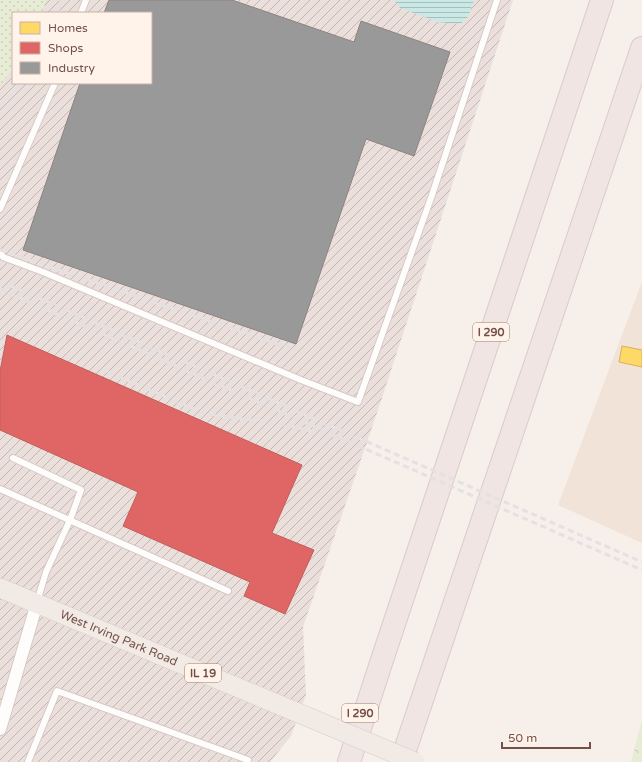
<svg xmlns="http://www.w3.org/2000/svg" width="642" height="762" viewBox="0 0 642 762" font-family="'Varela Round',sans-serif">
	<style>
		.residential { fill: #f2e3d9 }
		.industrial { fill: url(#industrial-furrows); fill-rule: evenodd }
		.green { fill: url(#green-dots) }
		.forest { fill: url(#forest-crowns) }
		.water { fill: url(#water-rules) }
		.homes { fill: #ffd966; stroke: #d6b05d }
		.shops { fill: #e06666; stroke: #c05f5d }
		.industry { fill: #999; stroke: #8e8381 }
		.lines { fill: none; stroke-linecap: round; stroke-linejoin: round }
		.service-casing { stroke: #d6cac6; stroke-width: 8 }
		.minor-casing { stroke: #d6cac6; stroke-width: 14 }
		.primary-casing { stroke: #d8ccc8; stroke-width: 20 }
		.motorway-casing { stroke: #d8ccc8; stroke-width: 24 }
		.service { stroke: #fefdfc; stroke-width: 6 }
		.minor { stroke: #fefdfc; stroke-width: 12 }
		.primary { stroke: #f2eae5; stroke-width: 19 }
		.motorway { stroke: #f1e5e3; stroke-width: 22 }
		.rail { stroke: #e3e1e4; stroke-width: 3; stroke-dasharray: 6 4; stroke-linecap: butt }
		.primary-bridge-casing { stroke: #d8ccc8; stroke-width: 20; stroke-linecap: butt }
		.primary-bridge { stroke: #f2eae5; stroke-width: 19 }
		.labels { text-anchor: middle; stroke-width: 4; stroke-linejoin: round; paint-order: stroke }
		.shield { fill: #fff3ea; stroke: #9e8179; stroke-width: 1 }
		.shield-label { font-size: 11px; font-weight: bold; fill: #755049 }
		.street-label { font-size: 12px; fill: #755049; stroke: #fff3ea }
	</style>
	<defs>
		<pattern id="industrial-furrows" width="10" height="10" patternUnits="userSpaceOnUse"><rect width="10" height="10" fill="#eadfda"/><path d="M-1 1l2-2M0 10L10 0M9 11l2-2" fill="none" stroke="#c2b7b3"/></pattern>
		<pattern id="green-dots" width="8" height="8" patternUnits="userSpaceOnUse"><rect width="8" height="8" fill="#e7ecd4"/><path d="M2 2h.1M6 6h.1" fill="none" stroke="#caccb8" stroke-width="1.8" stroke-linecap="round"/></pattern>
		<pattern id="forest-crowns" width="20" height="18" patternUnits="userSpaceOnUse"><rect width="20" height="18" fill="#e7ecd4"/><path d="M2 6a3 3 0 1 1 6 0M12 15a3 3 0 1 1 6 0" fill="none" stroke="#caccb8"/></pattern>
		<pattern id="water-rules" width="6" height="5" patternUnits="userSpaceOnUse"><rect width="6" height="5" fill="#cae9e6"/><path d="M0 2.5h6" fill="none" stroke="#a9bfbc"/></pattern>
	</defs>
	<rect width="100%" height="100%" fill="#f7efe9"/>
	<!-- residential -->
	<path class="residential" d="M642,282v261l-84,-38z"/>
	<!-- industrial -->
	<path class="industrial" d="M0,0h513l-137,416 -73,211 3,68 -15,41 -21,26h-270zM13,13h138v70h-138z"/>
	<!-- green -->
	<path class="green" d="M0,0h46l-4,13h-29v55l-13,18z"/>
	<!-- forest -->
	<path class="forest" d="M642,720v42h-11z"/>
	<!-- water -->
	<path class="water" d="M394,0h80l-6,17 -8,7 -22,-2 -38,-14z"/>
	<!-- homes -->
	<path class="homes" d="M622,346l20,4v17l-23,-5z"/>
	<!-- shops -->
	<path class="shops" d="M7,335l295,130 -30,68 42,17 -29,64 -41,-18 6,-14 -127,-56 15,-34 -138,-62v-59z"/>
	<!-- industry -->
	<path class="industry" d="M109,0h123l122,42 7,-21 89,31 -36,104 -48,-17 -70,205 -273,-94 57,-167h71v-70h-47z"/>
	<g class="lines">
		<!-- service casing -->
		<g class="service-casing">
			<path id="service" d="M81,13l5,-13
				M0,209l55,-126
				M0,252l3,5 40,15 258,108 57,22 74,-207 65,-195
				M13,458l68,32 -11,30 -24,52 -9,30
				M0,489l228,102
				M28,762l29,-71 191,69 -1,2"/>
		</g>
		<!-- minor casing -->
		<g class="minor-casing">
			<path id="minor" d="M0,729l37,-126"/>
		</g>
		<!-- primary casing -->
		<g class="primary-casing">
			<g id="primary">
				<path id="s1" d="M0,588l308,129"/>
			</g>
		</g>
		<!-- motorway casing -->
		<g class="motorway-casing">
			<path id="motorway" d="M349,762l32,-99 221,-663
				M401,762l241,-714"/>
		</g>
		<!-- service -->
		<use href="#service" class="service"/>
		<!-- minor -->
		<use href="#minor" class="minor"/>
		<!-- primary -->
		<use href="#primary" class="primary"/>
		<!-- motorway -->
		<use href="#motorway" class="motorway"/>
		<!-- rail -->
		<path class="rail" d="M57,13l4,-13
			M0,107l21,-24
			M0,250l295,100
			M0,281l642,281
			M0,289l642,281
			M108,372l88,38c38,11 79,10 118,22"/>
		<!-- primary-bridge casing -->
		<g class="primary-bridge-casing">
			<path id="primary-bridge" d="M308,717l107,45"/>
		</g>
		<!-- primary-bridge -->
		<use href="#primary-bridge" class="primary-bridge"/>
	</g>
	<g class="labels">
		<!-- shield labels -->
		<g class="shield">
			<rect x="473" y="323" width="36" height="18" rx="3"/>
			<rect x="185" y="664" width="36" height="18" rx="3"/>
			<rect x="342" y="704" width="36" height="18" rx="3"/>
		</g>
		<g class="shield-label">
			<text x="491" y="336">I 290</text>
			<text x="203" y="677">IL 19</text>
			<text x="360" y="717">I 290</text>
		</g>
		<!-- street labels -->
		<g class="street-label">
			<text dy="4" stroke="none"><textPath href="#s1" startOffset="129">West Irving Park Road</textPath></text>
		</g>
	</g>
	<!-- legend -->
	<rect x="12" y="12" width="140" height="72" fill="#fff3ea" stroke="#c8b2aa"/>
	<rect x="20" y="22" width="20" height="12" fill="#ffd966" stroke="#c8b2aa"/>
	<text x="48" y="32" font-size="12" fill="#755049">Homes</text>
	<rect x="20" y="42" width="20" height="12" fill="#e06666" stroke="#c8b2aa"/>
	<text x="48" y="52" font-size="12" fill="#755049">Shops</text>
	<rect x="20" y="62" width="20" height="12" fill="#999999" stroke="#c8b2aa"/>
	<text x="48" y="72" font-size="12" fill="#755049">Industry</text>
	<!-- scale -->
	<path d="M502 742v6h88v-6" fill="none" stroke="#755049" stroke-width="2"/>
	<text x="508" y="742" font-size="12" fill="#755049" stroke="#fff3ea" stroke-width="3" paint-order="stroke">50 m</text>
</svg>
